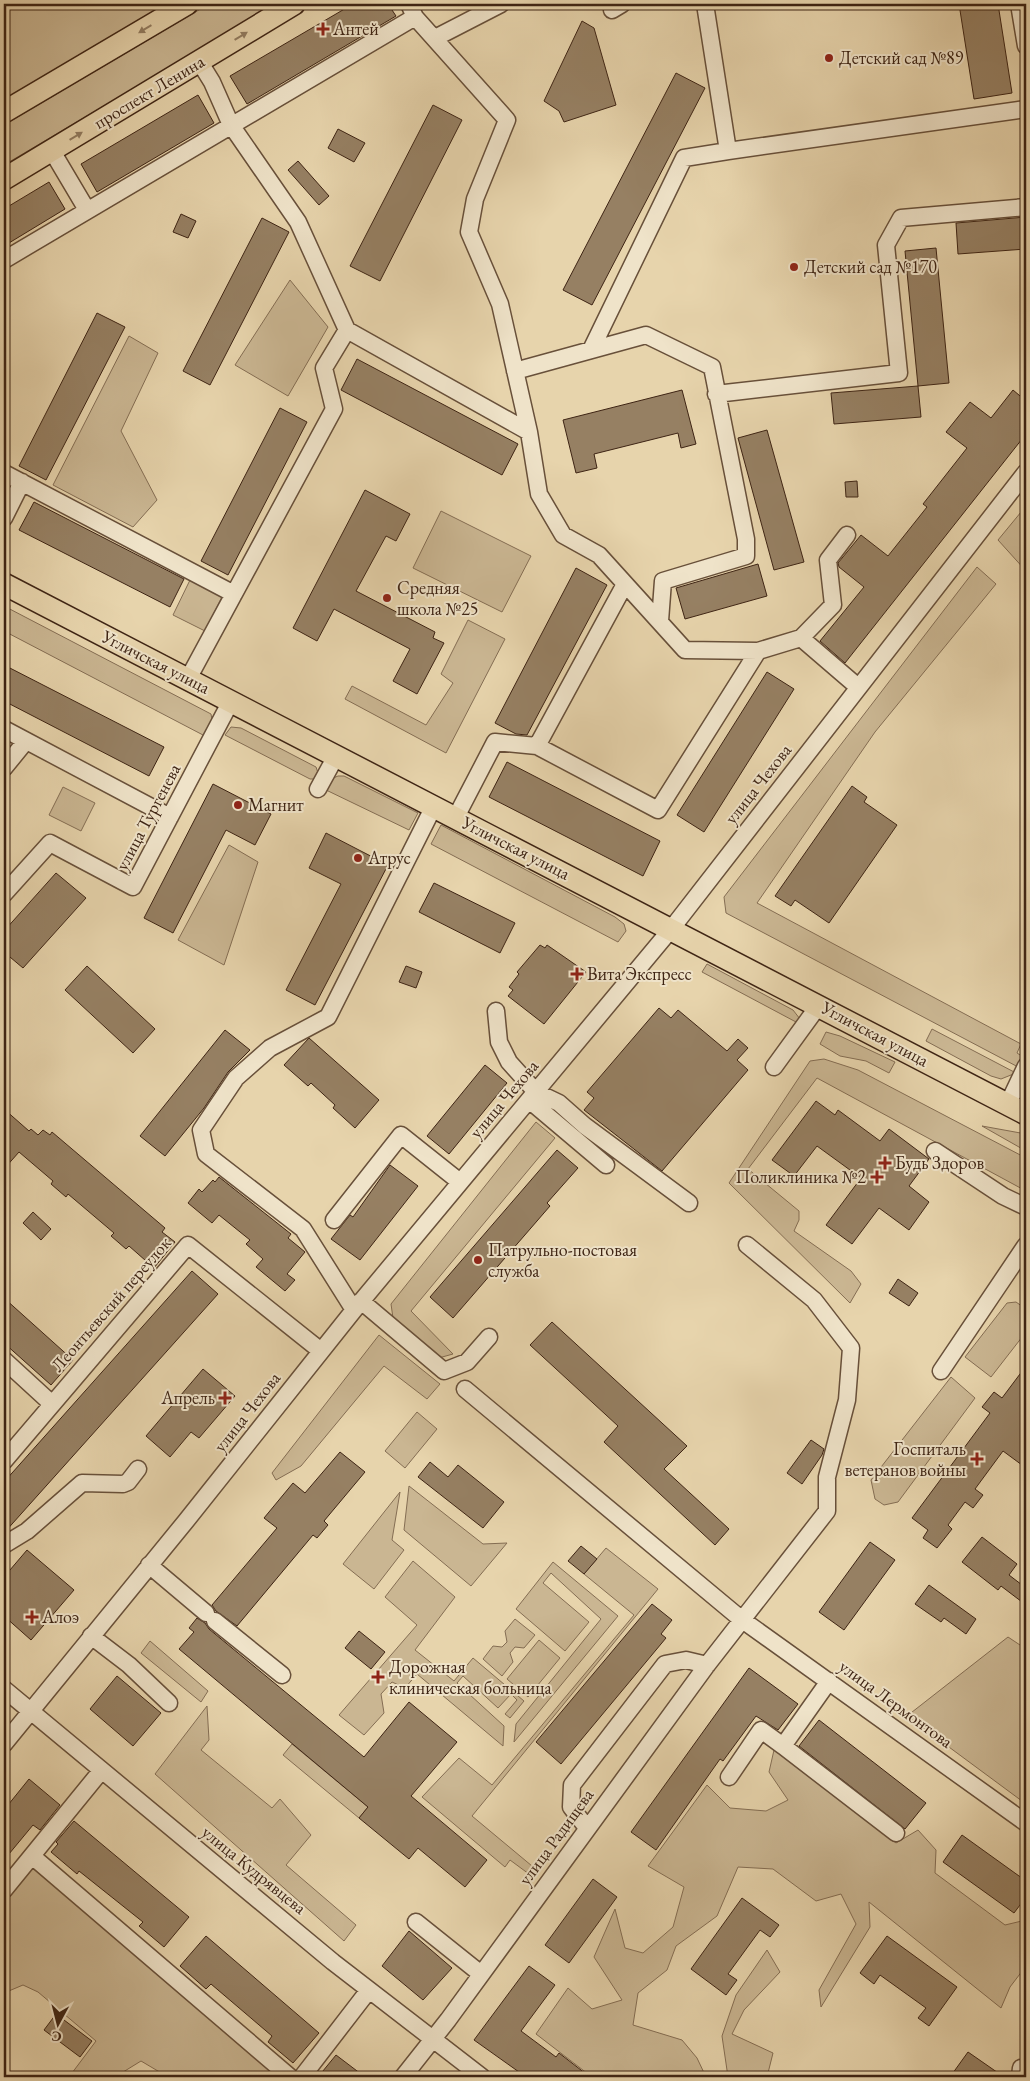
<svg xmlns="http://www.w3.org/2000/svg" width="1030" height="2081" viewBox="0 0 1030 2081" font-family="'EB Garamond',serif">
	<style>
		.green { fill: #cab692; stroke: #846d53 }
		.building { fill: #968063; stroke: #3e2414 }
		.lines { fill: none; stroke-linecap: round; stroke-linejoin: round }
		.minor-casing { stroke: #68503a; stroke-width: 19 }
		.major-casing { stroke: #3e2414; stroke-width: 24 }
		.minor { stroke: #efe3c9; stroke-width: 16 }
		.major { stroke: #e7d4ac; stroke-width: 21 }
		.oneway { fill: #927c60 }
		.poi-dot { fill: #8f2418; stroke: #efe3c9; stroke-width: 2 }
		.labels { text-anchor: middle; stroke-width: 4; stroke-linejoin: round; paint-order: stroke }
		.poi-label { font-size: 18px; fill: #3e2414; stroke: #efe3c9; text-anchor: start }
		.street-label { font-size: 18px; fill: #3e2414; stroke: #efe3c9 }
	</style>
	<rect width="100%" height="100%" fill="#e7d4ac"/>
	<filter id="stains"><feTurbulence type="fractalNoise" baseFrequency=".004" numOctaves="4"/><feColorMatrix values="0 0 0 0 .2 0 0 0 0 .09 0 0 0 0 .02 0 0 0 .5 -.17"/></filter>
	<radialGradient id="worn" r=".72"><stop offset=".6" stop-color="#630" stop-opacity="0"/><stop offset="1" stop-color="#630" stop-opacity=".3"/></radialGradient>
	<!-- green -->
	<path class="green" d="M4,4h162l-162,96z
		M209,4h67l-272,161v-40z
		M290,280l38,47 -40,69 -53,-31z
		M129,336l29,17 -37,78 36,69 -24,27 -80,-42z
		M1026,506v65l-28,-31z
		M441,511l90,45 -29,56 -89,-44z
		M977,567l19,17 -121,148 -118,171 264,141 -4,9 8,5 -5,10 -294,-155 -2,-16z
		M190,580l33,15 -18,36 -32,-16z
		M4,606l207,108c2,9 0,15 -8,21l-199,-104z
		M468,620l37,19 -59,114 -101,-54 7,-13 74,39 27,-42 -12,-9z
		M231,727l10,1 75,39 2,6 -3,6h-5l-85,-44z
		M338,776h6l74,37 -9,17 -85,-41 7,-10z
		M63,787l32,16 -14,28 -32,-16z
		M441,825l174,92 9,7 2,7 -8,11 -187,-98z
		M229,845l29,17 -34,103 -46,-25z
		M707,964l86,46 7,9 -4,3 -94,-50z
		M932,1029l84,44 -15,6 -10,-3 -65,-35z
		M826,1032l14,4 55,26 -6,11 -23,-12 -26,-5 -20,-12z
		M824,1059l34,11 168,88v33l-209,-113 -69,91 51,42v9l-5,11 57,40 10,13 -11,19 -121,-120 81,-122z
		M536,1122l19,16 -144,173 42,43 -18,5 -41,-34 -3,-21z
		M982,1126l44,8v17z
		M1016,1302l10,7v23l-35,45 -26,-20 42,-54z
		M379,1335l61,49 -13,15 -43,-33 -83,100 -25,14 -4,-7z
		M951,1377l24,21 -77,104 -14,3 -9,-6 -4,-19z
		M417,1412l20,17 -32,39 -20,-17z
		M409,1486l74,58 24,-1 -36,43 -67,-56z
		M400,1492l-8,48 12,10 -30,39 -31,-25z
		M606,1548l52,41 -186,227 66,55 -5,6 -23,-17 -5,7 -83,-70 37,-39 33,27 142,-170 -50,-41z
		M413,1561l42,36 -40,53 39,31 19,-23 51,43 -14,17 -5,-4 12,-14 -6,-6 -13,14 -35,-32 -6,7 47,43 -1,20 -86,-72 -12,14 -13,-6 -11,12 3,19 -20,22 -25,-20 78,-90 -32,-28z
		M553,1562l65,54 -104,126 2,-18 85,-105 -50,-46 -8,10 46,39 -24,29 -49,-42z
		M515,1619l20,16 -11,13 -9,-1 -5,6 3,9 -11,14 -19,-17 10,-13 9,1 5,-5 -2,-11z
		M1008,1637l18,12v155l-119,-88z
		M539,1640l21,18 -32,39 -21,-18z
		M150,1641l58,50 -7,11 -60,-49z
		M207,1706l2,34 -8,10 71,58 8,-9 31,36 -25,30 70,60 -12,16 -189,-167z
		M292,1744l76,63 -9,11 -76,-63z
		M774,1750l122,93 22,-13 18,20 -1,23 70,52 21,-5v46l-16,21 -9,21 -132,-106 1,25 -49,80 -2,-17 37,-66 -15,-30 -25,7 -43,-32 -35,-2 -21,49 -41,30 -9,24 -29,23 -5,32 49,15 15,18 9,19h-114l-56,-43 32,-46 24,21 30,-9 -28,-43 21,-48 10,39 18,5 30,-26 11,-40 -36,-21 59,-81 23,23 36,3 22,-11 -19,-28z
		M30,1865l248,212h-110l-27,-16 -26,16h-46l27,-36 -58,-49 -15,-7 -19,8v-96z
		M767,1950l13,22 -36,38 -12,24 41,19 -6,24h-39l-6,-41 14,-41z"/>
	<!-- building -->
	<path class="building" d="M353,4h35l8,12 -149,88 -17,-28z
		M959,4h39l14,89 -38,6z
		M582,21l12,7 22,77 -52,17 -5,-11 -15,-10z
		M676,73l29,15 -113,217 -29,-15z
		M198,95l16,28 -117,69 -16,-28z
		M433,105l29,15 -82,161 -30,-15z
		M338,129l27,14 -11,19 -26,-14z
		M298,161l31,35 -10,9 -31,-35z
		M49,182l16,27 -61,37v-37z
		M181,214l15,7 -8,17 -15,-6z
		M1026,217v32l-68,5 -2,-31z
		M262,218l27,14 -79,153 -27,-14z
		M936,248l13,135 -31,3 -13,-135z
		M97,313l28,14 -79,153 -27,-14z
		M357,359l161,85 -16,31 -161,-85z
		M918,386l3,31 -87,7 -3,-31z
		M682,390l14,54 -15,4 -3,-15 -84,21 3,14 -21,5 -13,-53z
		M1013,390l13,11v33l-181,229 -25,-22 44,-54 -25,-20 -1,-4 23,-28 27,21 39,-49 -4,-3 44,-56 -21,-16 24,-30 21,16z
		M280,408l27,14 -79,153 -27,-14z
		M767,430l37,132 -30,8 -36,-132z
		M857,481l1,16h-12l-1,-15z
		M365,490l45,24 -14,27 -10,-5 -30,55 79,41 -2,6 11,5 -27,51 -24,-13 17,-32 -76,-40 -17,32 -24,-13z
		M34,502l150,77 -14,28 -151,-77z
		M758,564l9,32 -82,23 -9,-31z
		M576,568l31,17 -80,150 -11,-1 -21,-11z
		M4,665l160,82 -15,29 -145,-75z
		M767,672l27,17 -90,143 -27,-17z
		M507,762l153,79 -17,35 -154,-79z
		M213,784l58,30 -16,31 -29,-15 -53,103 -29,-15z
		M852,786l15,11 -3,5 33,23 -68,98 -34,-23 -4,6 -16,-10z
		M326,833l62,32 -73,140 -29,-15 55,-106 -32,-16z
		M56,873l30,25 -63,70 -19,-16v-21z
		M434,883l81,40 -15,30 -81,-41z
		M540,945l5,3 2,-3 39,27 -42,52 -36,-28 5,-6 -4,-3 10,-13 -2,-2z
		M87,966l68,63 -22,24 -68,-63z
		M406,966l16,6 -6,16 -17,-6z
		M659,1008l12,10 7,-8 49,41 11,-12 10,9 -11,12 11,10 -86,101 -78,-61 10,-12 -7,-6z
		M225,1030l25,20 -22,22 -24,36 -39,48 -25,-20z
		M309,1038l70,62 -24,28 -22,-20 2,-3 -24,-22 -3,3 -24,-21z
		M485,1065l22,18 -58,71 -22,-18z
		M816,1101l19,14 3,-5 42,31 9,-12 40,30 -20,27 20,16 -20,28 -30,-22 -27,36 -26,-19 35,-47 -44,-32 -23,30 -22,-16z
		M4,1109l25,22 2,-2 7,6 5,-5 7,5 2,-3 113,96 -3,4 13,10 -21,26 -25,-22 -3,3 -15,-13 3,-3 -46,-39 -2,3 -15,-13 2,-3 -34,-29 -15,17z
		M557,1150l21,18 -31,35 3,3 -97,112 -23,-21z
		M390,1165l28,21 -58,74 -29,-21 19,-24 3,2z
		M219,1177l72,57 -3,4 17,14 -18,22 8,6 -10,11 -29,-24 7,-8 -17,-15 4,-4 -31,-25 -7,8 -24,-20 11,-14 3,3 11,-12 2,2z
		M33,1212l18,17 -10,11 -18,-17z
		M192,1271l26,23 -214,239v-51z
		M898,1279l20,14 -9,13 -20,-13z
		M4,1298l69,62 -22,25 -47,-42z
		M552,1322l135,124 -23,23 65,60 -14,16 -111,-103 14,-16 -88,-81z
		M1026,1366v102l-23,-17 -28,38 8,6 -10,13 -8,-6 -17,23 4,4 -15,19 -14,-10 5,-8 -16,-12 78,-105 -8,-6 12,-15 8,6z
		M203,1369l32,27 -36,42 -8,-6 -21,25 -24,-21z
		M811,1440l13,9 -2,6 -20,29 -15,-11z
		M340,1452l25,20 -41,49 4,4 -11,13 -4,-3 -76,91 -21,-15 -4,-6 65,-77 -13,-10 29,-35 12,10z
		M430,1462l18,15 10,-12 46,37 -21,26 -65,-51z
		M982,1537l35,27 -8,11 17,13v17l-25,-19 -3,4 -36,-28z
		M870,1542l25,18 -51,70 -25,-18z
		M581,1546l16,13 -13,15 -16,-13z
		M27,1550l47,40 -43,50 -27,-24v-39z
		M929,1585l47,34 -10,15 -22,-16 -3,4 -26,-18z
		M652,1604l20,16 -11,14 5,4 -105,126 -25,-22z
		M197,1618l8,5 4,6 155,128 45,-55 48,40 -46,54 76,64 -22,27 -47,-39 -9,11 -50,-41 9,-11 -189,-158 15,-17 -5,-4z
		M359,1631l26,21 -14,17 -26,-21z
		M749,1668l49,36 -20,26 -22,-14 -33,45 -3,-2 -64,91 -25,-18z
		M117,1676l44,37 -28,33 -43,-37z
		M819,1720l107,83 -21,26 -106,-83z
		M29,1779l31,26 -20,25 -7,-5 -29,35v-50z
		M74,1821l115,96 -25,30 -25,-21 4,-4 -64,-51 -2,3 -26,-22 7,-8 -2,-2z
		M962,1835l64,46v16l-12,16 -71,-51z
		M593,1879l24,18 -48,66 -24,-18z
		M742,1898l37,27 -9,12 -10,-7 -32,44 9,6 -11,15 -35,-26z
		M409,1931l43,37 -29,32 -41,-34z
		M206,1936l113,97 -26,30 -25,-21 4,-6 -61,-52 -5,5 -26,-23z
		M887,1936l70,51 -28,39 -11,-8 8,-10 -46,-33 -6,9 -14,-11z
		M529,1966l26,19 -34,46 35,26 3,-4 31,24h-64l-52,-37z
		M56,2014l36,27 -12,16 -36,-27z
		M968,2052l36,25h-54z
		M336,2055l29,22h-47z"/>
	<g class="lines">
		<!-- minor casing -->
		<g class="minor-casing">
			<path id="minor" d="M409,4l6,13 92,103 -32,79 -6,33 31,72 29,128 10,62 24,41 36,20 86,95 73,1 43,-13 57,49
				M705,4l23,147 298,-42
				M1019,4l7,42
				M612,10l10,-6
				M435,38l66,-34
				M52,151l35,59
				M4,260l411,-243
				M347,330l182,102
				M591,350l93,-192 44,-7
				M515,371l131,-36 66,32 34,172v17l-83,25 -3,40
				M716,394l183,-21 -13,-128 15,-27 125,-11
				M4,473l230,121
				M4,518l18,-36
				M801,638l32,-33 -5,-45 19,-25
				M188,679l146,-270 -10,-41 23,-38 -49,-108 -67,-97 -19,-43 -13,-21
				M4,729l166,88
				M537,746l121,64 100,-159
				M4,768l22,-27
				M318,789l18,-33
				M456,817l39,-75 42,4 88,-162
				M4,894l46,-51 83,44 98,-186
				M496,1011l3,31 10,20 27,30 23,11 26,23 104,77
				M774,1067l45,-62
				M529,1100l77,65
				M1008,1104l18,-38
				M935,1151l68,45 23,11
				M334,1220l67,-85 59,47
				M361,1301l83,70 23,-9 22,-25
				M354,1310l-51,-81 -97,-75 -5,-24 35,-52 34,-30 58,-31 106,-211
				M4,1360l48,44
				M941,1371l85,-126
				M465,1389l276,230 285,204
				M4,1461l184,-216 133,106
				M4,1545l23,-14 55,-48 41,1 5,-2 10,-13
				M149,1565l57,48
				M215,1621l67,54
				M91,1636l38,29 40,38
				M4,1689l329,273 149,115
				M4,1744l182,-223 168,-211 318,-382 354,-456
				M783,1746l113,87
				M729,1777l32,-47 22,16 46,-65
				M587,1828l-16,-21 1,-22 93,-121 21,-4 21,5
				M32,1856l258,221
				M4,1890l97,-119
				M416,1922l65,52
				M302,2077l67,-87
				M403,2077l45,-57 259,-355 120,-154v-34l20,-77 4,-52 -37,-48 -67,-55
				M1020,2077l1,-9"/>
		</g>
		<!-- major casing -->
		<g class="major-casing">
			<path id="major" d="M4,112l183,-108
				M4,179l290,-175
				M4,584l1022,530"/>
		</g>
		<!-- minor -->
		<use href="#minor" class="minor"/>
		<!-- major -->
		<use href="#major" class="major"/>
	</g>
	<!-- one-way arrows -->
	<defs><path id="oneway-solid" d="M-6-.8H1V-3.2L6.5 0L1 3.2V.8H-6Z" transform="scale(1.25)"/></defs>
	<g class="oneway">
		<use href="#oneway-solid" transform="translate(145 29) rotate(149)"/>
		<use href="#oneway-solid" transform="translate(241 36) rotate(-31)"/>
		<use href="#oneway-solid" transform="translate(76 136) rotate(-31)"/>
	</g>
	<!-- markers -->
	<g class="poi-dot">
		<path d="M320.5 21.5h5v5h5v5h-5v5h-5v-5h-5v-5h5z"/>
		<circle cx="829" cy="58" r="5"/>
		<circle cx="794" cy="267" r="5"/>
		<circle cx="387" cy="598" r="5"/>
		<circle cx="238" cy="805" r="5"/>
		<circle cx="358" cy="858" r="5"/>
		<path d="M574.5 966.5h5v5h5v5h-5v5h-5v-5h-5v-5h5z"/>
		<path d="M882.5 1155.5h5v5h5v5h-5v5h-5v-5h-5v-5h5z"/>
		<path d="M874.5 1169.5h5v5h5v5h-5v5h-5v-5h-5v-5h5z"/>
		<circle cx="478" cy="1260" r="5"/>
		<path d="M222.5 1390.5h5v5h5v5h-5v5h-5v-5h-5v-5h5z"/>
		<path d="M974.5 1451.5h5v5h5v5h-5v5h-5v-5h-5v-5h5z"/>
		<path d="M29.5 1609.5h5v5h5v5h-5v5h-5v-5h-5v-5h5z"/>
		<path d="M375.5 1669.5h5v5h5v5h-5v5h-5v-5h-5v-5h5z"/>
	</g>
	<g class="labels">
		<!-- poi labels -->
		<g class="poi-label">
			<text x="333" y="35">Антей</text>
			<text x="839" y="64">Детский сад №89</text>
			<text x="804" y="273">Детский сад №170</text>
			<text x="397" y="594">Средняя<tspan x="397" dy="21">школа №25</tspan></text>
			<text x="248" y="811">Магнит</text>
			<text x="368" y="864">Атрус</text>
			<text x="587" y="980">Вита Экспресс</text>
			<text x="895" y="1169">Будь Здоров</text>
			<text x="866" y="1183" text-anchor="end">Поликлиника №2</text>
			<text x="488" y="1256">Патрульно-постовая<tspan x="488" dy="21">служба</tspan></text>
			<text x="215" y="1404" text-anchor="end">Апрель</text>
			<text x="966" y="1455" text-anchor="end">Госпиталь<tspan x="966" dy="21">ветеранов войны</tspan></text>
			<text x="42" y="1623">Алоэ</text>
			<text x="389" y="1673">Дорожная<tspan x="389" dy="21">клиническая больница</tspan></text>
		</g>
		<!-- street labels -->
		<g class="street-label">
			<text transform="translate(149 92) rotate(-31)" y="6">проспект Ленина</text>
			<text transform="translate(156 662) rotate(27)" y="6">Угличская улица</text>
			<text transform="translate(758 784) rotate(-52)" y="6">улица Чехова</text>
			<text transform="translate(148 817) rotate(-62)" y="6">улица Тургенева</text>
			<text transform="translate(516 848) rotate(27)" y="6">Угличская улица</text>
			<text transform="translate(875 1034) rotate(28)" y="6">Угличская улица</text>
			<text transform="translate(504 1099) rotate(-50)" y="6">улица Чехова</text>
			<text transform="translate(111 1304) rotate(-49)" y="6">Леонтьевский переулок</text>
			<text transform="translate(247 1412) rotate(-52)" y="6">улица Чехова</text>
			<text transform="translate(896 1704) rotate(36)" y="6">улица Лермонтова</text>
			<text transform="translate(556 1837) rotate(-54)" y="6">улица Радищева</text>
			<text transform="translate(254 1870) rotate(39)" y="6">улица Кудрявцева</text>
		</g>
	</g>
	<!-- margin -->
	<rect width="1030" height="2081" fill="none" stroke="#e7d4ac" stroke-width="20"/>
	<rect x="5" y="5" width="1020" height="2071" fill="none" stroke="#3e2414" stroke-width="2.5"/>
	<rect x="10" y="10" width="1010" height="2061" fill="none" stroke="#3e2414"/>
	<!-- north arrow -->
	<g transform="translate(58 2024) rotate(187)" stroke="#efe3c9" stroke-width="4" paint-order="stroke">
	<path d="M0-4L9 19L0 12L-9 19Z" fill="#3e2414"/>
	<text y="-8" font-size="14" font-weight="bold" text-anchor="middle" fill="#3e2414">С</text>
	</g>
	<rect width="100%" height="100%" filter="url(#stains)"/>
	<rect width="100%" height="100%" fill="url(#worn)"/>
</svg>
